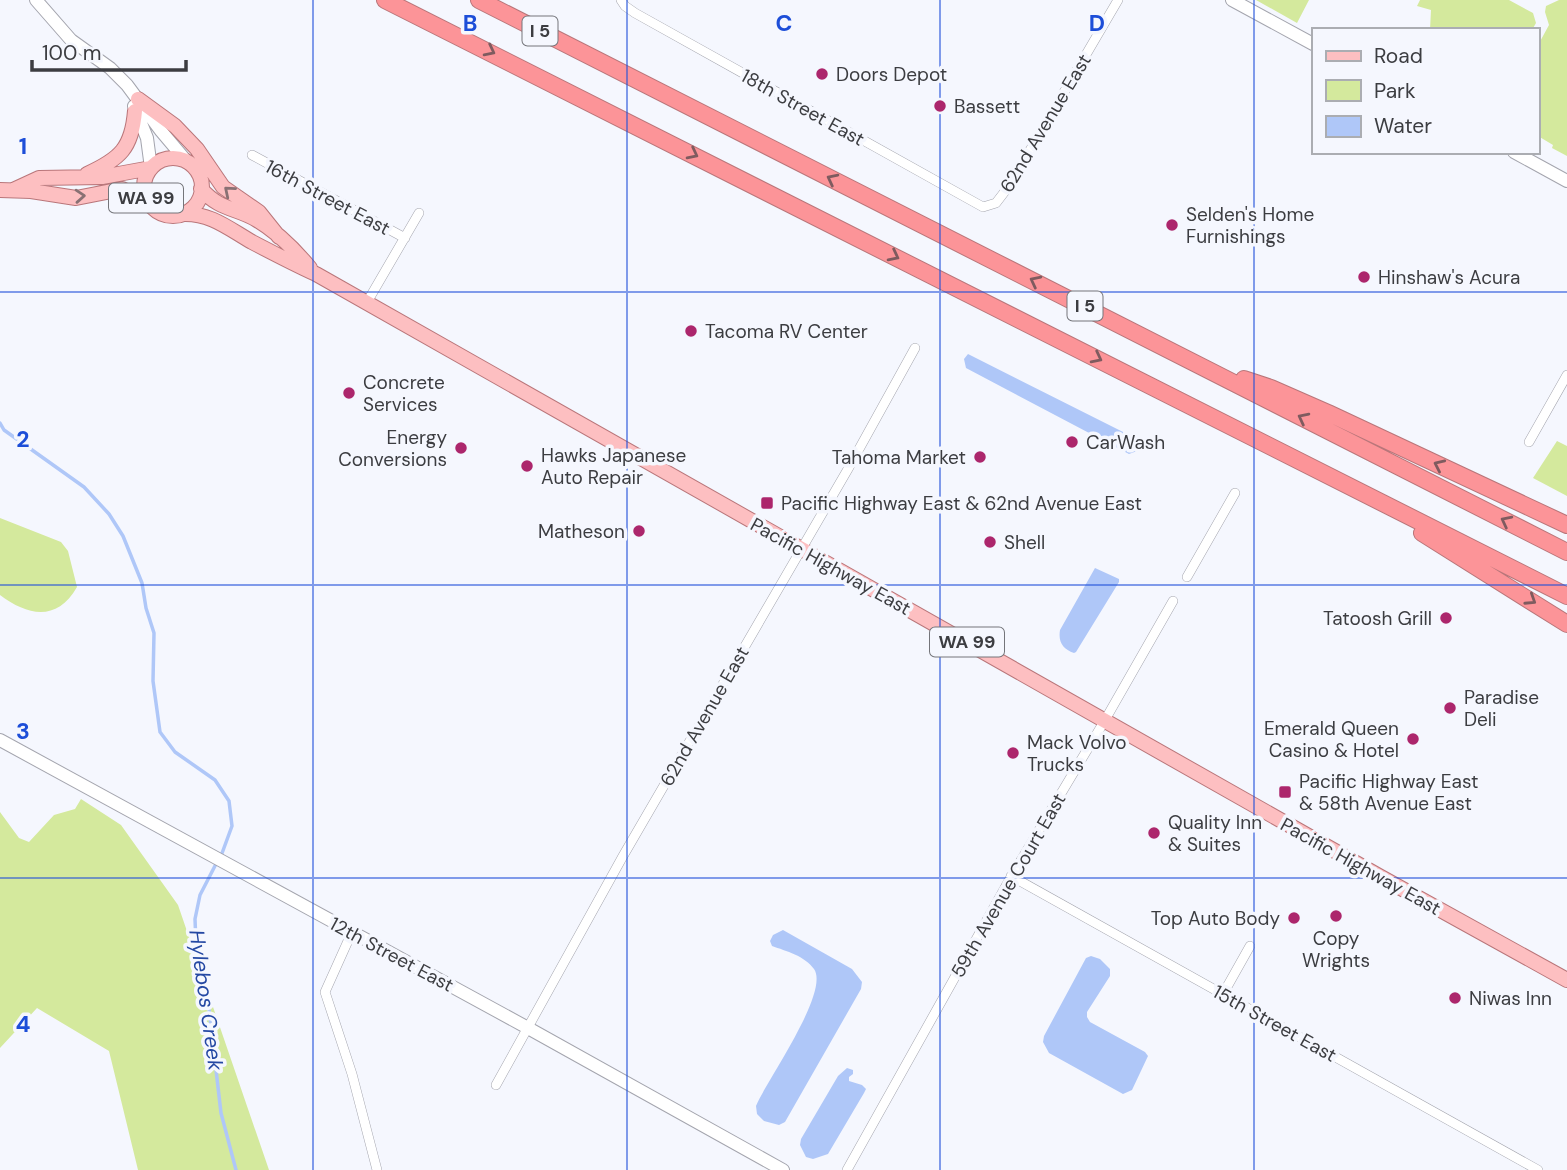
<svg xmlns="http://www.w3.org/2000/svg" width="1567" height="1170" viewBox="0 0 1567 1170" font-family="'DM Sans',sans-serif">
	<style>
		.green { fill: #d4e99d }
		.water { fill: #afc7f8 }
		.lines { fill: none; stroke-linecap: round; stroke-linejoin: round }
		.stream { stroke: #afc7f8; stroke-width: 3.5 }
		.street-casing { stroke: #a4a5ae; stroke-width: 10 }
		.secondary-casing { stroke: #a4a5ae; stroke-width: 14 }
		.primary-casing { stroke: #b9767a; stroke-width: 16 }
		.highway-casing { stroke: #b9767a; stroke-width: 18 }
		.street { stroke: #fff; stroke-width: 9 }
		.secondary { stroke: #fff; stroke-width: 12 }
		.primary { stroke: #fdbfc1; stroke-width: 14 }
		.highway { stroke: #fc9498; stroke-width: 16 }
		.oneway { stroke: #7f5b5f }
		.oneway2 { stroke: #897174 }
		.grid { fill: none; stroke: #1d4ed8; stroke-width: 2; stroke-opacity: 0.55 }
		.poi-dot { fill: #ac266c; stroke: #f5f7fe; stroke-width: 2.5 }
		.labels { text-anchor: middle; stroke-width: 7; stroke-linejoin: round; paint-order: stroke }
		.shield { fill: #f5f7fe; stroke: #74757a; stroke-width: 2 }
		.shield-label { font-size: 18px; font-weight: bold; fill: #3c3d41 }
		.poi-label { font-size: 19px; fill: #3c3d41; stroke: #f5f7fe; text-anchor: start }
		.street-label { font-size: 19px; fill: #3c3d41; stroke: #f5f7fe }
		.water-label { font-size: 21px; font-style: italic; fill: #2448a3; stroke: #f5f7fe }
		.grid-label { font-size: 23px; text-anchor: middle; font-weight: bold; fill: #1d4ed8; stroke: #f5f7fe; stroke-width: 7; stroke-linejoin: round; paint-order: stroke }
	</style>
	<rect width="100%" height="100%" fill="#f5f7fe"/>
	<!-- green -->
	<path class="green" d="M1256,0h53l-12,23z
		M1420,0h89l24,13 3,10 -4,7h-102l1,-20 -14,-4z
		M1559,0h8v156l-15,-8 1,-3 -15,-9 -1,-3v-86l12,-22 -4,-13 1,-6z
		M1557,441l10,5v50l-34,-18z
		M0,518l61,24 7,9 9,36c-20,35 -49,29 -77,8z
		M81,799l40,26 57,80 91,265h-131l-29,-119 -72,-43 -37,40v-236l19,26 10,4 25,-27 21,-6z"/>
	<!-- water -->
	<path class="water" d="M968,354l171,86 -2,11 -8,3 -163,-86 -2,-9z
		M1095,568l24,11v3l-43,70 -2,1c-11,-4 -16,-11 -14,-23z
		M783,930l69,39 10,13 -1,7 -76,133 -6,3 -15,-4 -7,-7 -1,-8c11,-26 74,-114 58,-137 -9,-13 -28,-18 -42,-23l-2,-5 3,-6z
		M1091,956l9,3 10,10v7l-23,36v5l3,5 55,30 3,4 -16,34 -9,4 -74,-41 -6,-11 1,-6 42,-78z
		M847,1068l6,2v4l-4,3v4l13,4 4,4 -2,4 -36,61 -15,5 -7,-2 -6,-12 1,-6 37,-63z"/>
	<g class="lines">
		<!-- stream -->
		<path class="stream" d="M0,423l4,7 80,57 25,27 14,22 19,47 4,25 8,25 -1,48 7,51 15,20 40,28 14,21 3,25 -11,30
			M217,862l-17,33 -5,24 1,25 11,48 14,121 15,57"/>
		<!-- street casing -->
		<g class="street-casing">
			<path id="street" d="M621,0l4,6 10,7 348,194 13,-4 13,-17 109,-186
				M252,155l153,83
				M366,304l53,-91
				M1529,442l38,-67
				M1187,577l48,-84
				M1011,876l527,294
				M352,932l-27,60 27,82 25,96
				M1223,994l27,-48
				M496,1085l127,-229 225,-387 67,-121
				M847,1170l164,-293 94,-157 68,-119"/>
		</g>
		<!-- secondary casing -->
		<g class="secondary-casing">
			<path id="secondary" d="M36,0l35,40 39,28 17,17 34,46 27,32
				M1232,0l81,44
				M134,106l13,32 4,30
				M1514,152l53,29
				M0,740l528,288 255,142"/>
		</g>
		<!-- primary casing -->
		<g class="primary-casing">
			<path id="primary" d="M138,99l37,27 22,23 26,38 36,25 20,25
				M144 187a29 29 0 1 1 58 0a29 29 0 1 1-58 0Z
				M87,174c33,-15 45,-26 48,-63
				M201,189c20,22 34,18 56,31 20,12 38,30 53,48
				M0,190l31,1 45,7 46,-9 26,13
				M13,190l26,-12 63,-1 49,-9
				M183,214c28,-1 46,15 69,28 21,11 42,22 64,32l1063,602 188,104"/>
		</g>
		<!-- highway casing -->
		<g class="highway-casing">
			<path id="highway" d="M385,0l1182,596
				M479,0l1088,552
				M1244,379l27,9 57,25 239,112
				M1422,533l145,91"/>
		</g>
		<!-- street -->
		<use href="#street" class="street"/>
		<!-- secondary -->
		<use href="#secondary" class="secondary"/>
		<!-- primary -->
		<use href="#primary" class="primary"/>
		<!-- highway -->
		<use href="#highway" class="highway"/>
	</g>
	<!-- one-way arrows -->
	<defs><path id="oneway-chevron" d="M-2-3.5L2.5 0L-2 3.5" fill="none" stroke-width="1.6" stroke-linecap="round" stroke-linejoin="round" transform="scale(1.75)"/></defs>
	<g class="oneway">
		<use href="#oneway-chevron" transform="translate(490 51) rotate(27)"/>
		<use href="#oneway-chevron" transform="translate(693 154) rotate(27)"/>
		<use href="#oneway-chevron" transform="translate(832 179) rotate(-153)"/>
		<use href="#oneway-chevron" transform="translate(894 256) rotate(27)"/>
		<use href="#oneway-chevron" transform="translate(1035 281) rotate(-153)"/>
		<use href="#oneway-chevron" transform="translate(1097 358) rotate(27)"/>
		<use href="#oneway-chevron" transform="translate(1303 418) rotate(-153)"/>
		<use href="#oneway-chevron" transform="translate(1439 465) rotate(-155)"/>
		<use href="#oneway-chevron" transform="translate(1506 521) rotate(-153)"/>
		<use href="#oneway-chevron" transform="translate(1531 600) rotate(33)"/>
	</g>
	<g class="oneway2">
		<use href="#oneway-chevron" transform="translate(229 191) rotate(-140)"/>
		<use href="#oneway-chevron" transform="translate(80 196) rotate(-4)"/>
	</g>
	<!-- grid -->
	<path class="grid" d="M313,0v1170M627,0v1170M940,0v1170M1254,0v1170M0,292h1567M0,585h1567M0,878h1567"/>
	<!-- markers -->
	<g class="poi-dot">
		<circle cx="822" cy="74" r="7"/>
		<circle cx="940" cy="106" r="7"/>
		<circle cx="1172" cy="225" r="7"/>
		<circle cx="1364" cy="277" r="7"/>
		<circle cx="691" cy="331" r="7"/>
		<circle cx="349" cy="393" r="7"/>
		<circle cx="1072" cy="442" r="7"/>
		<circle cx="461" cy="448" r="7"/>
		<circle cx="980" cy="457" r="7"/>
		<circle cx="527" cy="466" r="7"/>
		<rect x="760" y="496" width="14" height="14" rx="3.5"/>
		<circle cx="639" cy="531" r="7"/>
		<circle cx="990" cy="542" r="7"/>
		<circle cx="1446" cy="618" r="7"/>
		<circle cx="1450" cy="708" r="7"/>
		<circle cx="1413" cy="739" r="7"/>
		<circle cx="1013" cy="753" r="7"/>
		<rect x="1278" y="785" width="14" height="14" rx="3.5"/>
		<circle cx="1154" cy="833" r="7"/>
		<circle cx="1336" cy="916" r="7"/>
		<circle cx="1294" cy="918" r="7"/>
		<circle cx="1455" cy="998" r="7"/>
	</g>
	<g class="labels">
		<!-- shield labels -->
		<g class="shield">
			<rect x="522.5" y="16.5" width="35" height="29" rx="5"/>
			<rect x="109" y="183.5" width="74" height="29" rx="5"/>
			<rect x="1067.5" y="291.5" width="35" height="29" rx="5"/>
			<rect x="930" y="627.5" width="74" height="29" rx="5"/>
		</g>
		<g class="shield-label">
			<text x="540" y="37">I 5</text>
			<text x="146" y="204">WA 99</text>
			<text x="1085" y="312">I 5</text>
			<text x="967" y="648">WA 99</text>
		</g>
		<!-- poi labels -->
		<g class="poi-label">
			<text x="836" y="81">Doors Depot</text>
			<text x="954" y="113">Bassett</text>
			<text x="1186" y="221">Selden's Home<tspan x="1186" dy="22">Furnishings</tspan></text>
			<text x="1378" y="284">Hinshaw's Acura</text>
			<text x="705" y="338">Tacoma RV Center</text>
			<text x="363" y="389">Concrete<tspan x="363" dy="22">Services</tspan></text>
			<text x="447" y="444" text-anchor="end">Energy<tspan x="447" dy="22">Conversions</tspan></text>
			<text x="1086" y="449">CarWash</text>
			<text x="541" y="462">Hawks Japanese<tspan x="541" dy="22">Auto Repair</tspan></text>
			<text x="966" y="464" text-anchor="end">Tahoma Market</text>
			<text x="781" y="510">Pacific Highway East &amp; 62nd Avenue East</text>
			<text x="625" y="538" text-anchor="end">Matheson</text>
			<text x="1004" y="549">Shell</text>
			<text x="1432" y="625" text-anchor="end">Tatoosh Grill</text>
			<text x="1464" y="704">Paradise<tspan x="1464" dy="22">Deli</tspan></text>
			<text x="1399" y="735" text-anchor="end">Emerald Queen<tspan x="1399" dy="22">Casino &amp; Hotel</tspan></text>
			<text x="1027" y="749">Mack Volvo<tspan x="1027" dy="22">Trucks</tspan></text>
			<text x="1299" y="788">Pacific Highway East<tspan x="1299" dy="22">&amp; 58th Avenue East</tspan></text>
			<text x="1168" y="829">Quality Inn<tspan x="1168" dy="22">&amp; Suites</tspan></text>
			<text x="1280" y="925" text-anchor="end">Top Auto Body</text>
			<text x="1336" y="945" text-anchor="middle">Copy<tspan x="1336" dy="22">Wrights</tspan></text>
			<text x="1469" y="1005">Niwas Inn</text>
		</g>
		<!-- street labels -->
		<g class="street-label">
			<text transform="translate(803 107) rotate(29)" y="7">18th Street East</text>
			<text transform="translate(1045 123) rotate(-59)" y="7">62nd Avenue East</text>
			<text transform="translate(328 197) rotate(28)" y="7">16th Street East</text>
			<text transform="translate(831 566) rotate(29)" y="7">Pacific Highway East</text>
			<text transform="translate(704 716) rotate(-60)" y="7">62nd Avenue East</text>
			<text transform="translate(1361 866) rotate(29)" y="7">Pacific Highway East</text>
			<text transform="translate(1008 885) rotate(-60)" y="7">59th Avenue Court East</text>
			<text transform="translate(392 954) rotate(28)" y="7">12th Street East</text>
			<text transform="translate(1275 1023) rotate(29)" y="7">15th Street East</text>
		</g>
		<!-- water labels -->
		<g class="water-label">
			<text transform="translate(206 1000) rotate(82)" y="7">Hylebos Creek</text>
		</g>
	</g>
	<g class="grid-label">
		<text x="470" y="31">B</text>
		<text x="784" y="31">C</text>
		<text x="1097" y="31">D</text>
		<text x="23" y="154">1</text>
		<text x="23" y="447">2</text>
		<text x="23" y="739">3</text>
		<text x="23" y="1032">4</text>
	</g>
	<!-- legend -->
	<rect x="1312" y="28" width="228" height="126" fill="#f5f7fe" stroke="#abadb2" stroke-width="2"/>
	<rect x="1326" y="51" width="35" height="10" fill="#fdbfc1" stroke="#abadb2" stroke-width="2"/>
	<text x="1374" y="63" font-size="21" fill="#3c3d41">Road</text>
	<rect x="1326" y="80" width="35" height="21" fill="#d4e99d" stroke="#abadb2" stroke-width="2"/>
	<text x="1374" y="98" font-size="21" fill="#3c3d41">Park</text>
	<rect x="1326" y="116" width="35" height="21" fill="#afc7f8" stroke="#abadb2" stroke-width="2"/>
	<text x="1374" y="133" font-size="21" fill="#3c3d41">Water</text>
	<!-- scale -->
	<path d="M32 60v10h154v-10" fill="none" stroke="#3c3d41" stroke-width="3.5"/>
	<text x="42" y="60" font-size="21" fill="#3c3d41" stroke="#f5f7fe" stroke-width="5" paint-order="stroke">100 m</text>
</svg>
